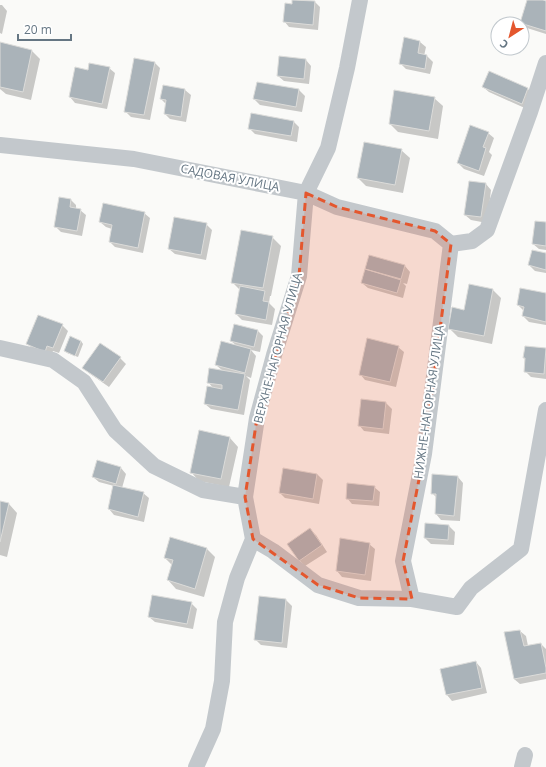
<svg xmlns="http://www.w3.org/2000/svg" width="546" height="767" viewBox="0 0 546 767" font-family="'Open Sans',sans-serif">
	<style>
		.shadow { fill: #0003 }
		.building { fill: #aab3b9; stroke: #dcdcda }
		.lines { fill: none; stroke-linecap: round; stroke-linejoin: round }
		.street { stroke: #c3c8cc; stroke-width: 16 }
		.marked { fill: #e4572e; fill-opacity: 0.2; stroke: #e4572e; stroke-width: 3; stroke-dasharray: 8 5; stroke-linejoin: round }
		.labels { text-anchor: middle; stroke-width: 4; stroke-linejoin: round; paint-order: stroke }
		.street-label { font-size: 12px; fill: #657683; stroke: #fff }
	</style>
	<rect width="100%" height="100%" fill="#fafaf8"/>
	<!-- shadow -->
	<path class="shadow" d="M293,0l22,2 5,5 -2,23 -29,-3 -5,-6 9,-16z
		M528,0h11l7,2v32l-19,-6 -6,-5z
		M0,5h2l5,6 -5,23 -2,-1z
		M420,42l6,5 -2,9h3l6,6 -3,12 -24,-5 -6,-6z
		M0,43l32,8 8,8 -9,41 -25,-6 -6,-5z
		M306,60l5,6 -2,18 -25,-3 -6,-5z
		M154,62l6,6 -10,52 -19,-3 -6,-6z
		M76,68l13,3 20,-3 6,5 -8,36 -32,-6 -5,-6z
		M489,72l39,17 6,6 -7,14 -38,-17 -6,-5z
		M257,83l42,7 6,6 -3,16 -42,-7 -6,-6z
		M164,86l21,4 6,5 -5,27 -16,-3 -5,-5 1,-10 -5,-5z
		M434,98l9,8 -5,33 -40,-7 -8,-8z
		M294,122l5,5 -2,15 -42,-8 -6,-6z
		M488,133l6,5 -5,14 3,3 -8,21 -20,-7 -6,-6z
		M401,150l9,8 -7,35 -37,-7 -8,-8z
		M486,184l5,6 -4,33 -16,-3 -6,-5z
		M71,200l5,5v4l4,1 6,5 -4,21 -21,-4 -6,-6z
		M144,213l6,5 -7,35 -28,-6 -5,-5 2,-13 -6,-2 -6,-5z
		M546,223v27l-7,-1 -6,-5z
		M206,224l6,6 -6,30 -31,-6 -6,-5z
		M272,237l9,9 -10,50h-1l-1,7 6,6 -3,16 -30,-5 -6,-6 4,-24 -8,-8z
		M546,254v19l-11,-2 -6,-6z
		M370,256l35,10 5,6 -3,12 -4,-1 3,3 -3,12 -35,-10 -6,-5 8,-11 -4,-4z
		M492,289l9,9 -9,46 -34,-7 -9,-9z
		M546,294v31l-17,-3 -6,-6 1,-5 -6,-6z
		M62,325l6,6 -9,22 -6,-2 -2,5 -18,-7 -5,-5z
		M258,331l5,5 -3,16 -9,-2 5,6 -5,22 -5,-2 4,4 -6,35 -33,-6 -6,-5 9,-15 -6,-7 15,-11 -7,-6 21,-19 -6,-5z
		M81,341l2,3 -5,13 -11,-4 -2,-3z
		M398,347l6,5 -8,35 -31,-7 -5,-6z
		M526,347l20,2v30l-15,-2 -6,-6 1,-11 -2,-2z
		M120,358l6,6 -17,23 -20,-14 -5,-5z
		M362,400l24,3 6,6 -3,25 -25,-3 -5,-6z
		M200,431l30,7 8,9 -9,40 -30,-6 -8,-9z
		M121,468l5,6 -4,14 21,5 6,5 -5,24 -30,-7 -5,-6 5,-23 -15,-4 -6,-5z
		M284,469l33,5 6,6 -4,24 -34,-6 -5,-5z
		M458,477l5,6 -3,38 -19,-1 -5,-6 1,-16 -5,-5z
		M374,487l6,5 -1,14 -27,-2 -5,-6z
		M0,502l9,2 8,9 -10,44 -7,-2z
		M449,526l6,6 -1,13 -23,-1 -6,-6z
		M310,530l6,5 11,17 -22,14 -5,-5 -11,-17z
		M171,538l36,11 8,8 -11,40 -28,-8 -8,-9 4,-15 -7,-7z
		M369,544l6,5 -4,32 -29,-4 -5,-6z
		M286,600l6,6 -5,42 -26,-3 -6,-6z
		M191,603l6,6 -4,20 -38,-7 -6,-5z
		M520,631l6,5 2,10 13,-2 5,5v30l-26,5 -6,-5z
		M476,662l5,6 6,25 -35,8 -5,-6 -6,-25z"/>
	<!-- building -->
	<path class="building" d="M292,0l23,1 -2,24 -30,-3 2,-19 7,1z
		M527,0h16l3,1v30l-26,-8z
		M404,37l16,4 -2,12 9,2 -2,14 -26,-5z
		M0,42l32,8 -9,42 -23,-5z
		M279,56l27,3 -2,20 -27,-3z
		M134,58l21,4 -11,53 -20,-3z
		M89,63l21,4 -8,37 -33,-7 6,-30 13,3z
		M489,71l39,17 -6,16 -40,-17z
		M257,82l42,7 -3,18 -43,-8z
		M163,85l22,4 -4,28 -17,-3 2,-14 -6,-1z
		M394,90l41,7 -6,34 -40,-7z
		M251,113l43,8 -3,15 -43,-7z
		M470,125l19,7 -6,15 3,1 -7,23 -22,-8z
		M364,142l38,7 -7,36 -38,-7z
		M469,181l17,2 -5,34 -17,-2z
		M59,197l12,2 -1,8 11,2 -4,22 -23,-4z
		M103,203l42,9 -7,36 -29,-6 3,-17 -13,-3z
		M174,217l33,6 -6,32 -33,-6z
		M535,221l11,1v24l-14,-2z
		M241,230l32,6 -10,52 -32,-5z
		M532,250l14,3v17l-18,-5z
		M369,255l36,10 -4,14 -36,-10z
		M365,269l36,11 -4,13 -36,-10z
		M469,284l24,5 -9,47 -36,-7 4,-22 12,3z
		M240,286l25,5 -2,10 6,1 -3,18 -31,-6z
		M520,288l26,5v29l-24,-6 2,-9 -7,-2z
		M38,315l25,9 -10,24 -6,-2 -2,6 -19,-8z
		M234,324l24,6 -4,17 -24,-6z
		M70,336l11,5 -6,15 -11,-5z
		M367,338l32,8 -9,36 -31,-7z
		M221,341l30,8 -6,24 -30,-8z
		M100,343l21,14 -18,25 -21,-14z
		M525,346l21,2 -2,26 -20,-2 1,-14h-2z
		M209,368l36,6 -7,36 -34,-6 3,-18 15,3v-4l-15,-2z
		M361,399l25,3 -3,27 -25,-3z
		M199,430l31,7 -9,42 -31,-6z
		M97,460l24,7 -5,17 -24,-7z
		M283,468l34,6 -4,25 -34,-6z
		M432,474l26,2 -4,40 -19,-2 1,-20h-5z
		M347,483l28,3 -2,15 -27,-2z
		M113,485l31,7 -6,25 -30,-8z
		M0,501l9,2 -9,39z
		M425,523l24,2 -1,15 -24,-2z
		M310,528l12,17 -23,16 -12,-17z
		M170,537l37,11 -12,41 -28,-9 6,-20 -9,-2z
		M340,538l30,5 -5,32 -29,-4z
		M152,595l40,7 -5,22 -39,-7z
		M259,596l27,3 -4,44 -28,-3z
		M520,630l4,16 17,-3 5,25v5l-32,6 -10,-47z
		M476,661l6,27 -36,7 -6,-26z"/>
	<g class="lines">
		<!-- street -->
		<path class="street" d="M0,145l134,14 172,34 31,14 98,24 16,13
			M451,244l21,-3 15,-11 43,-118 16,-49
			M0,348l53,12 31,22 31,48 39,36 49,24 42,7
			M253,539l20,12 45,34 41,13 53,1 45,8 14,-19 50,-39 25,-139
			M412,599l-9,-38 21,-107 27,-210
			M196,767l17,-38 9,-48 3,-59 12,-44 16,-39 -8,-42 12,-79 17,-63 25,-79 7,-83 22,-45 19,-80 13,-68
			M522,767l3,-12"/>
	</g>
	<!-- marked area -->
	<path class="marked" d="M306,193l31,14 98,24 16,13 -27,210 -21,107 9,38 -53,-1 -41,-13 -65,-46 -8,-42 12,-79 42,-142z"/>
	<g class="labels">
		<!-- street labels -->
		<g class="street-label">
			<text transform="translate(230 178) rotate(11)" y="4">САДОВАЯ УЛИЦА</text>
			<text transform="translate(278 348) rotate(-75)" y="4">ВЕРХНЕ-НАГОРНАЯ УЛИЦА</text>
			<text transform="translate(429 402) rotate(-82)" y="4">НИЖНЕ-НАГОРНАЯ УЛИЦА</text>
		</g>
	</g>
	<!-- north arrow -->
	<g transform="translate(510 36) rotate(216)"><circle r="19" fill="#ffffff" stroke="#c1c8cd"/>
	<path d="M0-3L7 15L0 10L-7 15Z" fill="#e4572e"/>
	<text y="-6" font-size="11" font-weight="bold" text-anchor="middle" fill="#657683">С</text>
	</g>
	<!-- scale -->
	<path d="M18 34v6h53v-6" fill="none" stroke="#657683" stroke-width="2"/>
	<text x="24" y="34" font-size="12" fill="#657683" stroke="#ffffff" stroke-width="3" paint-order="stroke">20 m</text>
</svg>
